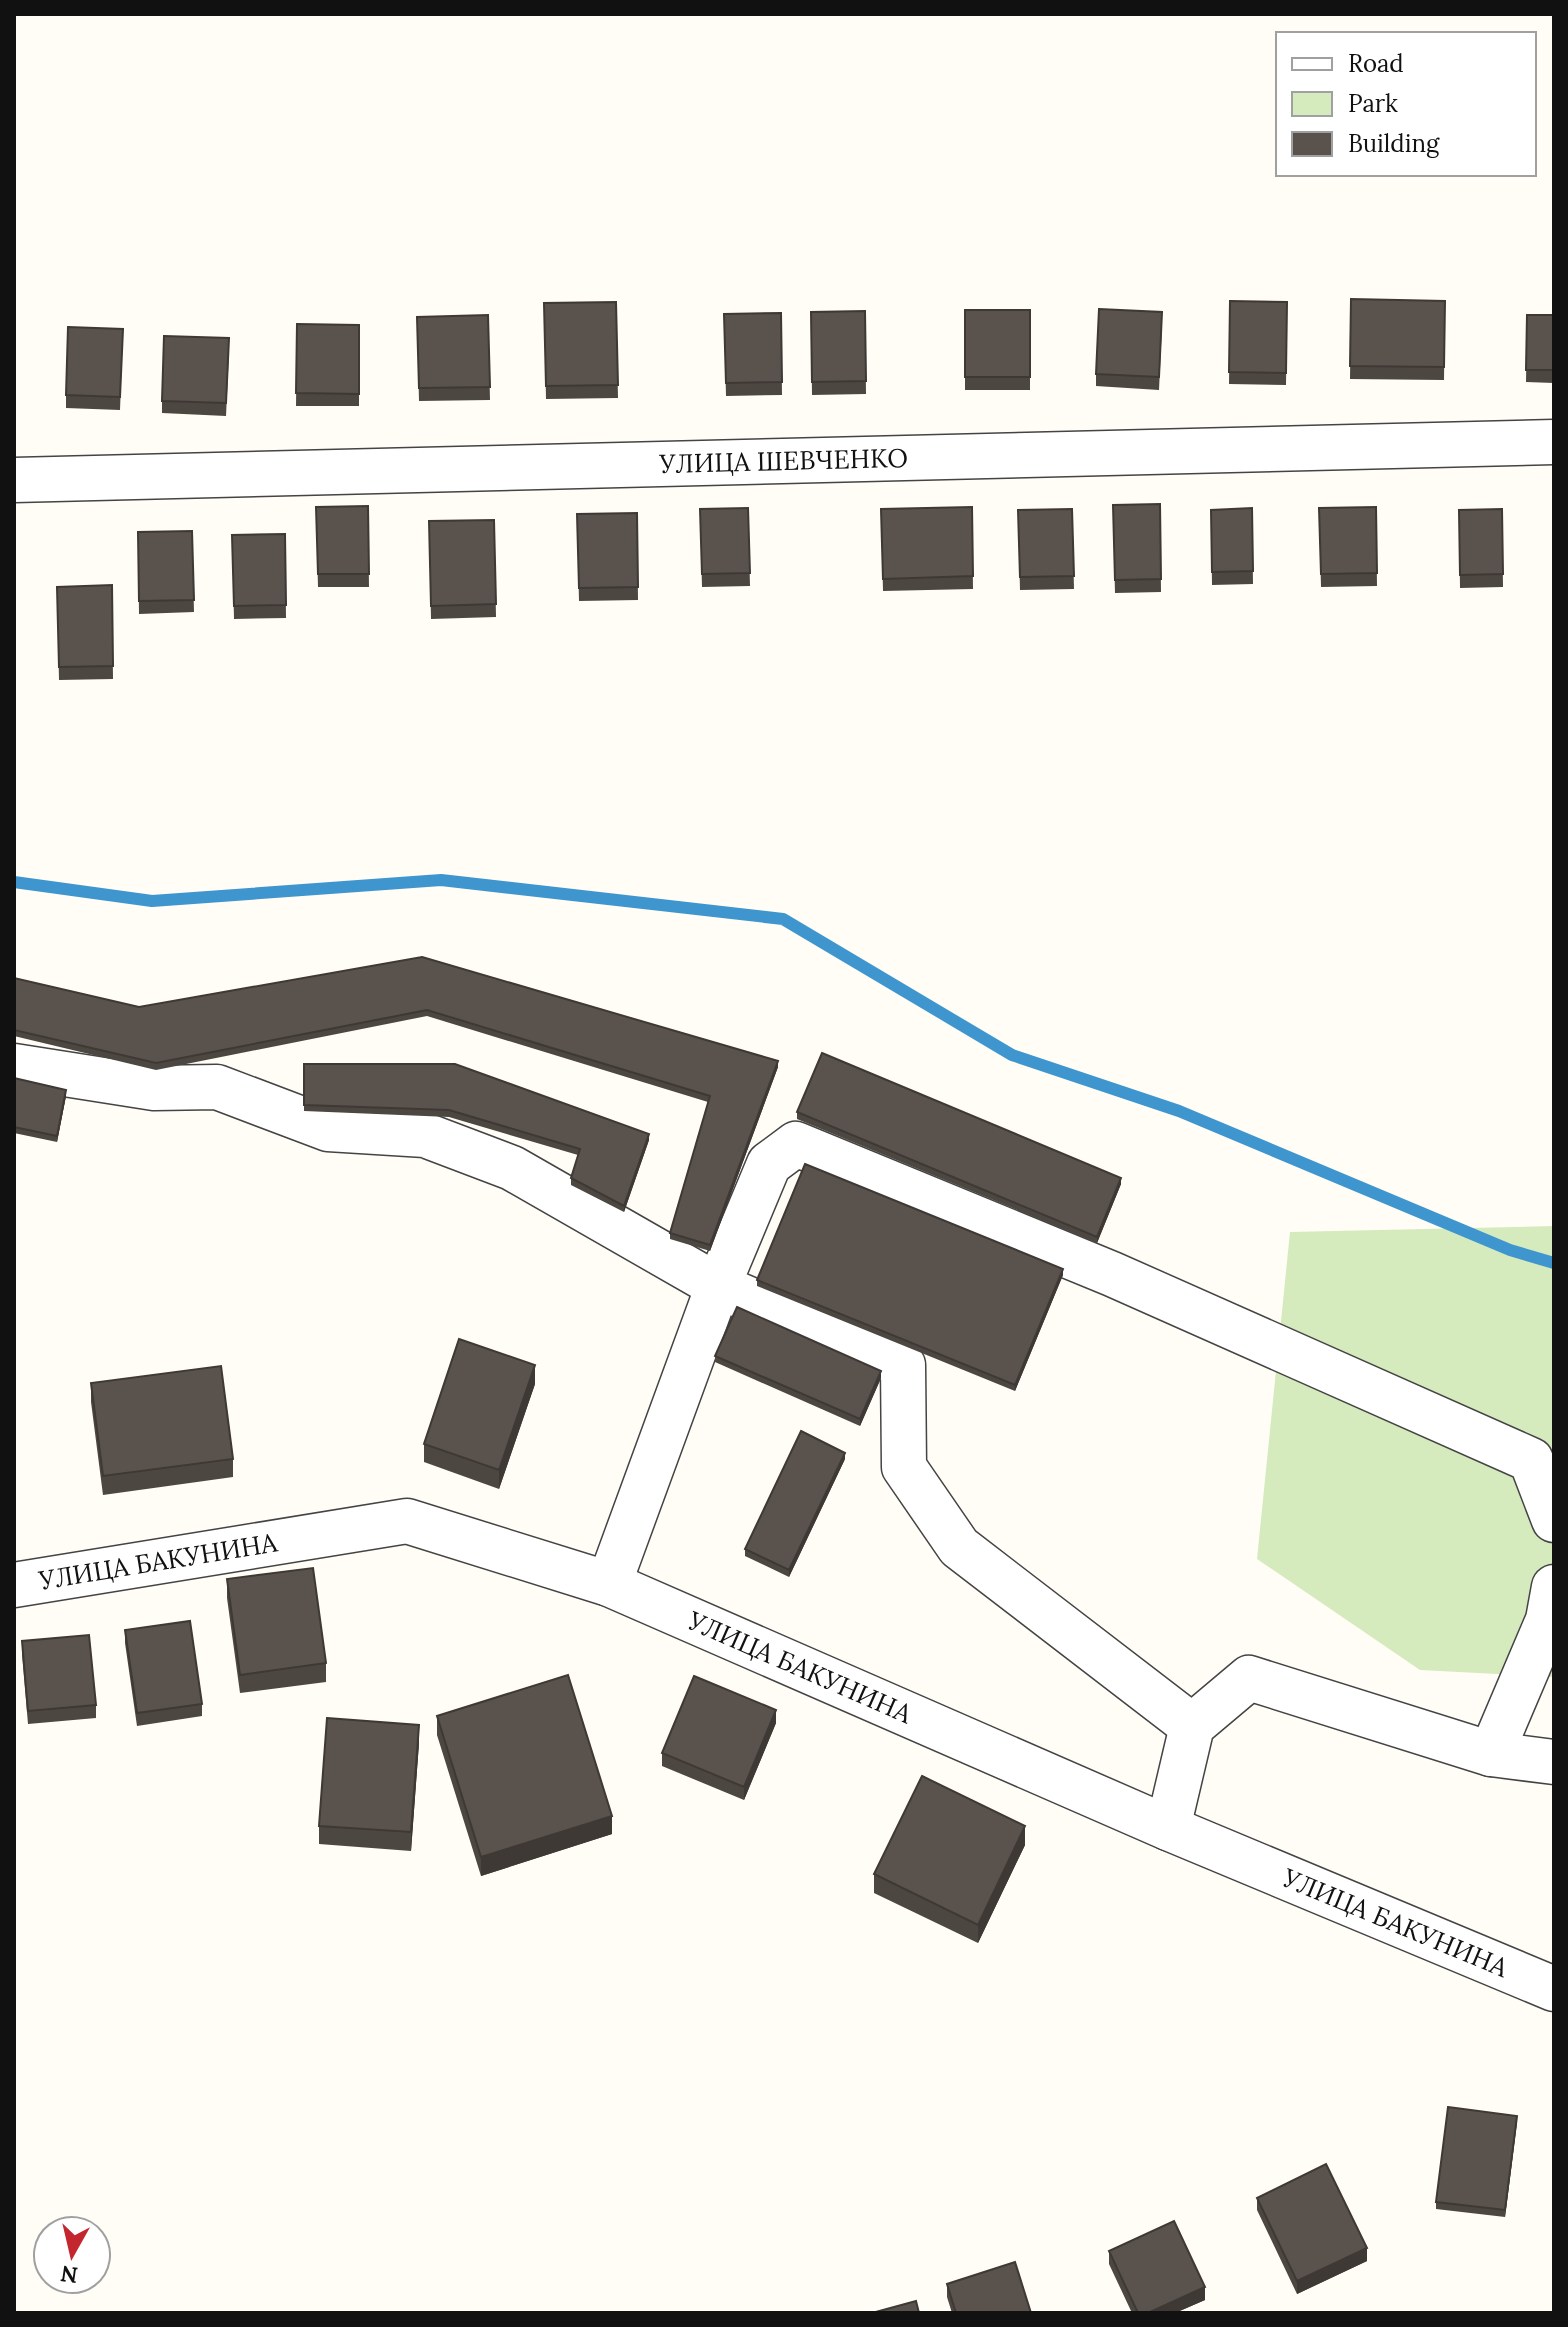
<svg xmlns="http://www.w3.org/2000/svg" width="1568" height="2327" viewBox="0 0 1568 2327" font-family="Lora,serif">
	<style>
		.green { fill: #d5ebbd }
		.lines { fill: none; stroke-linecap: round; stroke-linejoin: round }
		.stream { stroke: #3f96cf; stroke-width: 12 }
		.minor-casing { stroke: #444; stroke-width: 47 }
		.minor { stroke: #fff; stroke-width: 44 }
		.wall { fill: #4d4742 }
		.shaded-wall { fill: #3f3936 }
		.building { fill: #5a524d; stroke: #3f3936; stroke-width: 2 }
		.labels { text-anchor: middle; stroke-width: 8; stroke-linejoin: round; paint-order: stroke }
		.street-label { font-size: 26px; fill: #111; stroke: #fff }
	</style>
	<rect width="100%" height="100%" fill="#fffdf5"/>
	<!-- green -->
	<path class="green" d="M1554,1226v451l-134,-7 -163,-111 33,-327z"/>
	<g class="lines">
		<!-- stream -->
		<path class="stream" d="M14,882l138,19 289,-21 342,39 229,136 167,56 331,139 44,13"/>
		<!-- minor casing -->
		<g class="minor-casing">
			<g id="minor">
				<path id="s1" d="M14,480l1540,-38"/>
				<path d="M14,1066l140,22 63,-1 111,42 97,6 87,33 206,118 -109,298"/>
				<path id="s2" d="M14,1585l393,-64 202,63 559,244 386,161"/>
				<path d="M1192,1726l-233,-179 -55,-80 -1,-102 -185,-79 51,-122 27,-20 316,130 419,186 23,60"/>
				<path d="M1491,1754l57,-134 6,-33"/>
				<path d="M1168,1828l24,-102 57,-48 242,76 63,8"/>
			</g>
		</g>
		<!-- minor -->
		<use href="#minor" class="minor"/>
	</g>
	<!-- wall -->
	<path class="wall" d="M1554,26v19l-2,-4v-13z
		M1351,299l94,2 -1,79 -94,-1z
		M1230,301l57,1 -1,83 -57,-1z
		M616,302l2,96 -72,1 -2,-96z
		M965,310h65v80h-65z
		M865,311l1,83 -54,1 -1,-83z
		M781,313l1,82 -56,1 -2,-82z
		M488,315l2,85 -71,1 -2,-84z
		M1527,315h27v68l-28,-1z
		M297,324l62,1v81h-63z
		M1162,325l-3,65 -63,-4v-12z
		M123,329l-3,81 -54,-2v-13z
		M229,351l-3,65 -64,-3v-12z
		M1160,504l1,88 -46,1 -2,-88z
		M368,506l1,81h-51l-2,-80z
		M972,507l1,82 -90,2 -2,-82z
		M1376,507l1,79 -56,1 -2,-79z
		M748,508l2,78 -48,1 -2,-78z
		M1252,508l1,76 -41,1 -1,-75z
		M1072,509l2,80 -54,1 -2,-80z
		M1502,509l1,78 -43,1 -1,-78z
		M637,513l1,87 -59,1 -2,-87z
		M494,520l2,97 -65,2 -2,-98z
		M192,531l2,81 -55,2 -1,-82z
		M285,534l1,84 -52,1 -2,-84z
		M112,585l1,94 -54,1 -2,-93z
		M422,957l356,110 -68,184 -40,-12v-6l38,-131 -281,-86 -271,54 -142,-34v-58l125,29z
		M304,1064l345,76 -25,72 -53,-27v-7l7,-23 -129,-38 -145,-6z
		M14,1078l52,18 -9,46 -43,-9z
		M797,1112l324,72 -24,59 -300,-124z
		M1063,1275l-48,116 -258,-105v-6z
		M715,1356l166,22 -21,48 -145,-64z
		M91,1383l142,76v18l-130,18 -12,-93z
		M535,1384l-36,105 -75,-27v-18z
		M845,1459l-56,118 -44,-21v-7z
		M227,1579l99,84v19l-86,11 -13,-95z
		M125,1630l77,74v12l-65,10 -12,-83z
		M22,1641l74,64v13l-68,6 -6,-70z
		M437,1716l175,118 -131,42 -44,-141z
		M776,1723l-32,77 -82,-34v-13z
		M419,1743l-8,108 -92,-7v-18z
		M1025,1845l-47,98 -104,-50v-19z
		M1517,2122l-12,95 -69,-8v-7z
		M1257,2198l110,63 -70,33 -40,-84z
		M1109,2251l96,49 -30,13h-43l-23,-49z
		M947,2284l84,29h-79l-5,-16z"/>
	<!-- shaded-wall -->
	<path class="shaded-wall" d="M778,1061v6l-68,184v-6z
		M66,1090v6l-9,46v-6z
		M649,1134v6l-25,72v-6z
		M1121,1178v6l-24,59v-6z
		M1063,1269v6l-48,116v-6z
		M535,1365v19l-36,105v-19z
		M881,1371v7l-21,48v-7z
		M845,1453v6l-56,118v-7z
		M776,1710v13l-32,77v-13z
		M419,1725v18l-8,108v-19z
		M612,1816v18l-131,42v-19z
		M1025,1826v19l-47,98v-18z
		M1517,2116v6l-12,95v-7z
		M1367,2248v13l-70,33v-13z
		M1205,2287v13l-30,13h-27z"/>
	<!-- building -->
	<path class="building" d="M1351,299l94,2 -1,66 -94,-1z
		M1230,301l57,1 -1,71 -57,-1z
		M616,302l2,83 -72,1 -2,-83z
		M1099,309l63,3 -3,65 -63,-3z
		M965,310h65v67h-65z
		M865,311l1,70 -54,1 -1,-70z
		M781,313l1,69 -56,1 -2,-69z
		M488,315l2,72 -71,1 -2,-71z
		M1527,315h27v55h-28z
		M297,324l62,1v69l-63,-1z
		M68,327l55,2 -3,68 -54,-2z
		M164,336l65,2 -3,65 -64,-2z
		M1160,504l1,75 -46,1 -2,-75z
		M368,506l1,68h-51l-2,-67z
		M972,507l1,69 -90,3 -2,-70z
		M1376,507l1,66 -56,1 -2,-66z
		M748,508l2,65 -48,1 -2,-65z
		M1252,508l1,63 -41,1 -1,-62z
		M1072,509l2,67 -54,1 -2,-67z
		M1502,509l1,65 -43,1 -1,-65z
		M637,513l1,74 -59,1 -2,-74z
		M494,520l2,84 -65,2 -2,-85z
		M192,531l2,69 -55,1 -1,-69z
		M285,534l1,71 -52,1 -2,-71z
		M112,585l1,81 -54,1 -2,-80z
		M422,957l356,104 -68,184 -40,-12 40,-137 -283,-86 -271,53 -142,-33v-52l125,29z
		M822,1053l299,125 -24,59 -300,-125z
		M304,1064h151l194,70 -25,72 -53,-28 9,-29 -131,-39 -145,-5z
		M14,1078l52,12 -9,46 -43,-9z
		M805,1164l258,105 -48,116 -258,-105z
		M737,1307l144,64 -21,48 -145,-63z
		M459,1339l76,26 -36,105 -75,-26z
		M221,1366l12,93 -130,17 -12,-93z
		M801,1431l44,22 -56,117 -44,-21z
		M313,1568l13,95 -86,12 -13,-96z
		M190,1621l12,83 -65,9 -12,-83z
		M89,1635l7,70 -68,6 -6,-70z
		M568,1675l44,141 -131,41 -44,-141z
		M694,1676l82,34 -32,77 -82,-34z
		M327,1718l92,7 -8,107 -92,-6z
		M922,1776l103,50 -47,99 -104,-51z
		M1448,2107l69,9 -12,94 -69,-8z
		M1326,2164l41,84 -70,33 -40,-83z
		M1174,2221l31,66 -57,26h-10l-29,-62z
		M1015,2262l16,51h-75l-9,-29z
		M916,2301l3,12h-47z"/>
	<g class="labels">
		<!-- street labels -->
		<g class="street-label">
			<text dy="9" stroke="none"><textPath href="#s1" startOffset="770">УЛИЦА ШЕВЧЕНКО</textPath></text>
			<text dy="9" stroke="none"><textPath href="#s2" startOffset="146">УЛИЦА БАКУНИНА</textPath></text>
			<text dy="9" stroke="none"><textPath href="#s2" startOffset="818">УЛИЦА БАКУНИНА</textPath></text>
			<text dy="9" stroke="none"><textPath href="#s2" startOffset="1466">УЛИЦА БАКУНИНА</textPath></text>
		</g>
	</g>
	<!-- border -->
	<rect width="1568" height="2327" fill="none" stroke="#111111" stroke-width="32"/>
	<!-- legend -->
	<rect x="1276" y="32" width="260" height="144" fill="#ffffff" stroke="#a0a0a0" stroke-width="2"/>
	<rect x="1292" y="58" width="40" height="12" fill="#ffffff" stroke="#a0a0a0" stroke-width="2"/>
	<text x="1348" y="72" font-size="24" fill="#111111">Road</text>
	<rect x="1292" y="92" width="40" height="24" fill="#d5ebbd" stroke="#a0a0a0" stroke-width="2"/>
	<text x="1348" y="112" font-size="24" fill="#111111">Park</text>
	<rect x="1292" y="132" width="40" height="24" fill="#5a524d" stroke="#a0a0a0" stroke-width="2"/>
	<text x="1348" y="152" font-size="24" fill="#111111">Building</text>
	<!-- north arrow -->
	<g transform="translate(72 2255) rotate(188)"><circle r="38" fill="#ffffff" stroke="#a0a0a0" stroke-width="2"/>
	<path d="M0-6L14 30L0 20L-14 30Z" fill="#c4262e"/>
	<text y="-12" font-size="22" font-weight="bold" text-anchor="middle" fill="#111111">N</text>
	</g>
</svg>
